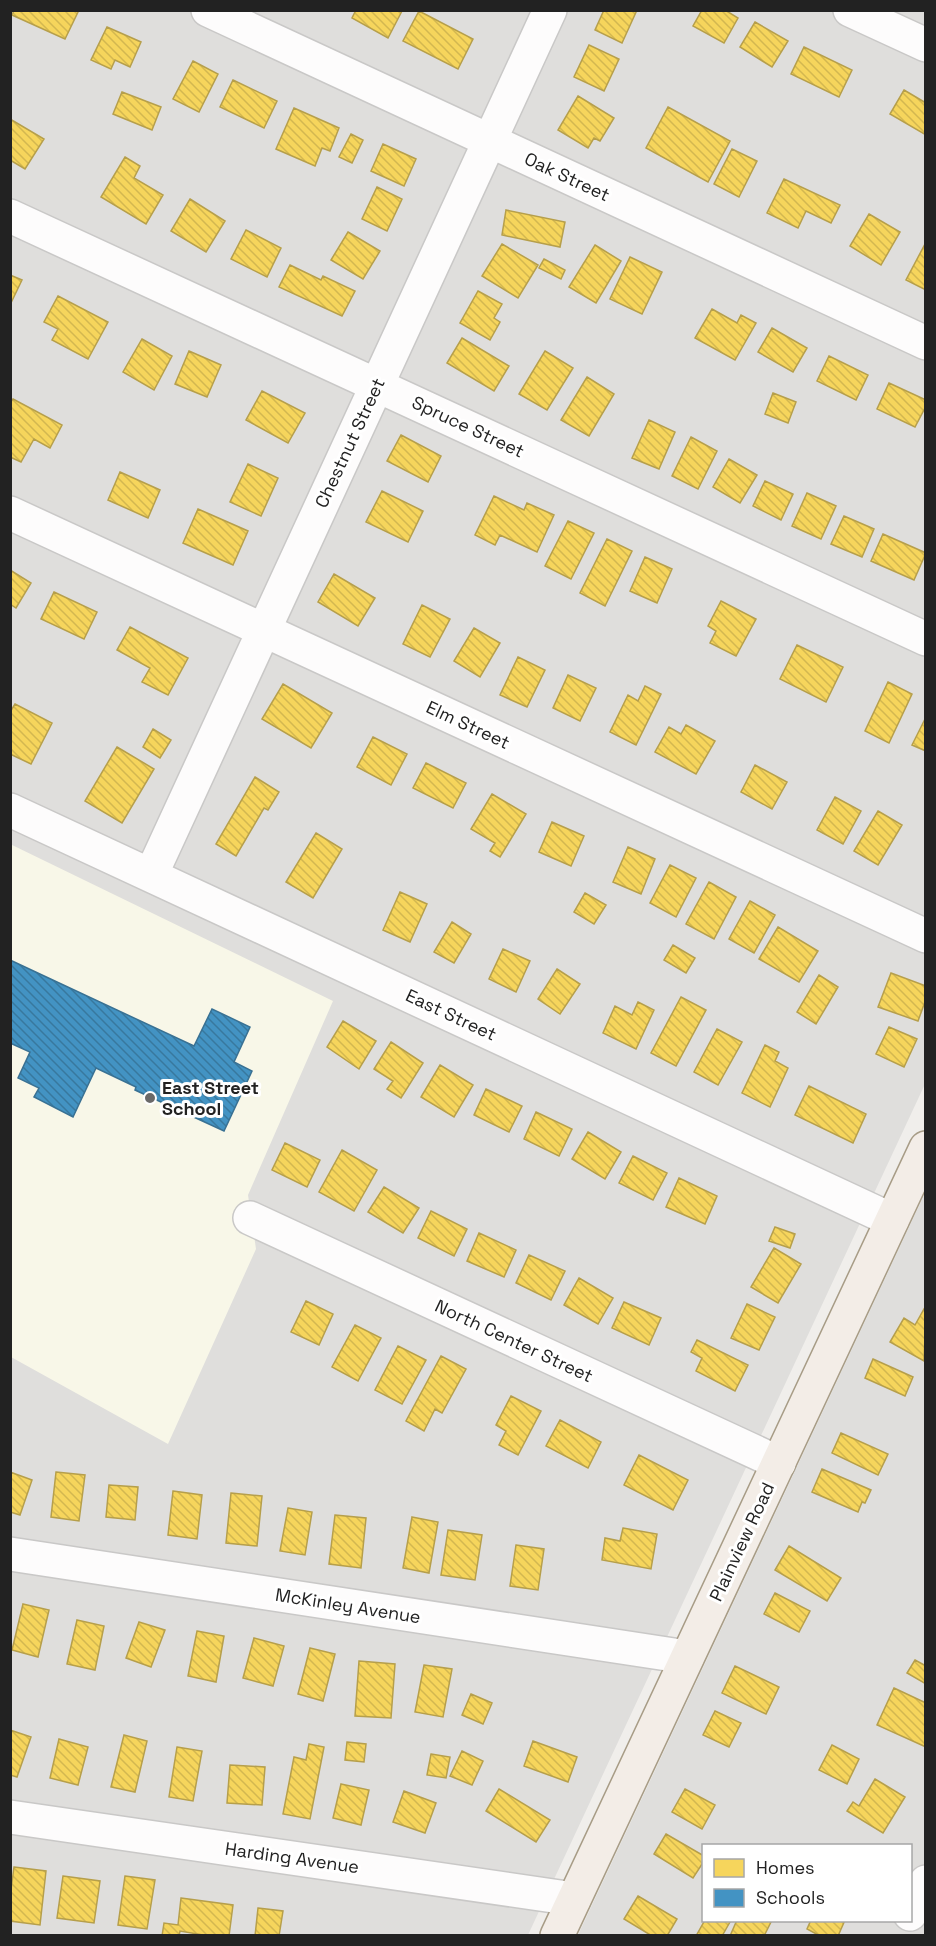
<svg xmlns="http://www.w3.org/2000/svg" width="936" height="1946" viewBox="0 0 936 1946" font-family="'Space Grotesk',sans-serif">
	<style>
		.residential { fill: #dfdedc; fill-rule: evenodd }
		.education { fill: #f8f7e8 }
		.homes { fill: url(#homes-back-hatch); stroke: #b69f4b; stroke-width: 1.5 }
		.schools { fill: url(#schools-back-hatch); stroke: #397193; stroke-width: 1.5 }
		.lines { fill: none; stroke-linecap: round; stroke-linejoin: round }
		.minor-casing { stroke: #c9c8c7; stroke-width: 36 }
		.major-casing { stroke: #a79c86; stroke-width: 36 }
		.minor { stroke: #fdfcfc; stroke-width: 33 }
		.major { stroke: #f3ede7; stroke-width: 33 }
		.poi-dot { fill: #6a6968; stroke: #fff; stroke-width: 2 }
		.labels { text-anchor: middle; stroke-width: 6; stroke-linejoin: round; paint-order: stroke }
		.street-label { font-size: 18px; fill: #222; stroke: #fff }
		.poi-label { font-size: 18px; font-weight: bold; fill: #222; stroke: #fff; text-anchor: start }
	</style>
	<defs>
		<pattern id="homes-back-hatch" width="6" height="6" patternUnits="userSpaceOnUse" patternTransform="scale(1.5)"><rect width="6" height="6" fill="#f6d55c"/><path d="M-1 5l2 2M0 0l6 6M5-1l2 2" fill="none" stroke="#d3b750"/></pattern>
		<pattern id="schools-back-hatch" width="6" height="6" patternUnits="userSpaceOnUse" patternTransform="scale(1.5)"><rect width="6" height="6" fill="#4393c3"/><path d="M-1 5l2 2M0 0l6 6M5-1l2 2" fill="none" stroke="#38789e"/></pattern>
	</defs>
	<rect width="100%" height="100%" fill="#f0eeeb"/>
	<!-- residential -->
	<path class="residential" d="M11,11h914v1073l-397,851 -517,1z
		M925,1193v742h-347zM704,1846h206v74h-206z"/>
	<!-- education -->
	<path class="education" d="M10,844l323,157 -85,194 8,54 -88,195 -157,-87z"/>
	<!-- homes -->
	<path class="homes" d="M14,10h65l-14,29 -53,-24z
		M356,10h45l1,1 -14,27 -36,-20z
		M604,10h33l-15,33 -27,-13z
		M702,10h23l13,8 -14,25 -31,-17z
		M419,11l54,28 -15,30 -55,-28z
		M755,22l33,19 -16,26 -32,-20z
		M107,27l34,15 -11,25 -15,-7 -4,9 -20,-9z
		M589,45l30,14 -15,32 -30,-14z
		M804,47l48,23 -13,27 -48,-23z
		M193,61l25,13 -19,38 -26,-13z
		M233,80l44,21 -13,27 -44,-21z
		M904,90l22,13v32l-36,-21z
		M122,92l39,15 -9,23 -39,-16z
		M578,96l36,22 -14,23 -6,-3 -6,10 -30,-18z
		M668,107l62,34 -22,41 -62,-34z
		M294,108l45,20 -9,23 -8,-3 -7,18 -39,-17z
		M10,119l34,20 -19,30 -15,-9z
		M351,134l12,6 -11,23 -13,-6z
		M383,144l33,15 -12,27 -33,-15z
		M732,149l25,12 -18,36 -25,-13z
		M125,157l15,9 -6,12 29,17 -17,29 -45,-27z
		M784,179l56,26 -9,18 -25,-12 -8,17 -31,-15z
		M377,187l25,12 -15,32 -25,-12z
		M190,199l35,22 -19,31 -35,-21z
		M506,210l59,12 -5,25 -58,-12z
		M869,214l31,18 -19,33 -31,-19z
		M246,230l35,18 -14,29 -36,-18z
		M348,232l32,19 -17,28 -32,-19z
		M502,244l36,21 -20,33 -36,-22z
		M925,244h1v46l-20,-10z
		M595,245l26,16 -25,42 -27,-16z
		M630,257l32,15 -20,42 -32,-15z
		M544,259l21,11 -4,9 -22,-11z
		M290,265l31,15 2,-4 32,15 -13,25 -63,-29z
		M10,275l12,5 -12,25z
		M478,291l24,13 -8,14 6,4 -10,18 -30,-17z
		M58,296l50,26 -20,37 -36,-19 6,-11 -14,-7z
		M712,309l25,14 4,-8 15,8 -21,37 -40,-22z
		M772,328l35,20 -14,24 -35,-20z
		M462,338l47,28 -15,25 -47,-28z
		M142,339l30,17 -18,34 -31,-18z
		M189,351l32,14 -14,32 -32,-13z
		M545,351l28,17 -26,42 -28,-16z
		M829,356l39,19 -12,25 -39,-19z
		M587,377l27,17 -25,42 -28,-16z
		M889,383l37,17v6l-11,21 -38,-18z
		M262,391l43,22 -17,30 -42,-23z
		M773,393l23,9 -8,21 -23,-9z
		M13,399l49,26 -12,23 -16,-9 -13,23 -11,-5v-54z
		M649,420l26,12 -16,37 -27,-11z
		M401,435l40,21 -13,26 -41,-21z
		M691,437l26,14 -19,38 -26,-13z
		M729,459l28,16 -17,28 -27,-16z
		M248,464l30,14 -17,38 -31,-14z
		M120,472l40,18 -12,28 -40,-18z
		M765,481l28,13 -12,26 -28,-14z
		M382,491l41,20 -15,31 -42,-20z
		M807,493l29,13 -15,33 -29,-13z
		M494,496l30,14 3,-7 27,12 -17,37 -37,-17 -5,10 -20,-10z
		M198,509l50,22 -15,34 -50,-22z
		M844,516l30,13 -12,28 -31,-13z
		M568,521l26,12 -23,46 -26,-13z
		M883,534l43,19 -12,27 -43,-19z
		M607,539l25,12 -27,55 -25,-13z
		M645,557l27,12 -15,34 -27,-12z
		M10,570l21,13 -15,25 -6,-4z
		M334,574l41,24 -17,28 -40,-24z
		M54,592l43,20 -13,27 -43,-20z
		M721,601l35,18 -20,37 -26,-13 6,-12 -8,-5z
		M422,605l28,14 -20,38 -27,-13z
		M130,627l58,31 -20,37 -26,-13 8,-14 -33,-18z
		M474,628l26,15 -20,34 -26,-16z
		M797,645l46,22 -17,35 -46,-23z
		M518,657l27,13 -18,37 -27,-12z
		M568,675l28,13 -16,33 -27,-13z
		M888,682l24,12 -23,49 -24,-12z
		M283,684l49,29 -21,35 -49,-29z
		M645,686l16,8 -25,51 -26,-13 18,-37 10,6z
		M15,704l37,19 -21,41 -21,-10v-42z
		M926,717v34l-14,-6z
		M686,725l29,16 -19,33 -41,-22 14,-25 12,7z
		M153,729l18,11 -11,18 -17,-11z
		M373,737l34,17 -16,31 -34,-18z
		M117,747l37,22 -32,54 -37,-22z
		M426,763l40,20 -13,25 -40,-20z
		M755,765l32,17 -15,27 -31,-17z
		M255,777l24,15 -11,18 -4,-2 -28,48 -20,-12z
		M492,794l34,20 -26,43 -10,-6 5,-8 -24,-14z
		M835,797l26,14 -18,33 -26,-14z
		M878,811l24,14 -24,40 -24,-14z
		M552,822l32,14 -13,30 -32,-14z
		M316,833l26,16 -29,49 -27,-16z
		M628,847l27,12 -14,35 -28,-12z
		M670,865l26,13 -20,39 -26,-14z
		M709,882l27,15 -22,42 -28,-15z
		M400,892l27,12 -17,38 -27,-12z
		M585,893l21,12 -12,19 -20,-12z
		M750,901l25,14 -21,38 -25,-14z
		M452,922l19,12 -17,29 -20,-11z
		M778,927l40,24 -19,31 -40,-23z
		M673,945l22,13 -9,15 -22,-13z
		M503,949l27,12 -14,31 -27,-13z
		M557,969l23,15 -20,30 -22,-15z
		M891,973l35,13v13l-8,22 -40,-14z
		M819,975l19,12 -22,37 -19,-12z
		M681,997l25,13 -30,56 -25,-13z
		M638,1002l16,8 -18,39 -33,-16 12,-27 17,9z
		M343,1021l33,20 -17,28 -32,-22z
		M889,1027l28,12 -13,28 -28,-13z
		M717,1029l25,13 -24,43 -24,-13z
		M391,1042l32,21 -22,35 -14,-9 6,-8 -19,-12z
		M765,1045l14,7 -4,9 13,7 -18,39 -28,-14z
		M440,1065l33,20 -19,32 -33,-20z
		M809,1086l57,28 -13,29 -58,-28z
		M486,1089l36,17 -13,26 -35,-17z
		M536,1112l36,17 -13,27 -35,-17z
		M588,1132l33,20 -16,27 -33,-20z
		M285,1143l35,17 -13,27 -35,-17z
		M342,1150l35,20 -23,41 -35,-19z
		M633,1156l34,17 -14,27 -34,-17z
		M679,1178l38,18 -12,28 -39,-17z
		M384,1187l35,21 -16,25 -35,-21z
		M431,1211l36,18 -13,27 -36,-18z
		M775,1227l20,7 -5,14 -21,-7z
		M479,1233l37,17 -12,27 -37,-16z
		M774,1248l27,16 -23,39 -27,-16z
		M529,1255l36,16 -14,29 -35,-17z
		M579,1278l34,20 -15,26 -34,-19z
		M306,1301l27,13 -14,31 -28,-13z
		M624,1302l37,16 -12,27 -37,-17z
		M747,1304l28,13 -16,33 -28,-12z
		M924,1309l2,2 -2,50 -34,-19 14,-24 11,7z
		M355,1325l26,13 -23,43 -26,-14z
		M697,1340l51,25 -13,26 -39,-20 6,-13 -11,-6z
		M398,1346l28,14 -24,44 -27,-14z
		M441,1356l25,13 -24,44 -7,-4 -11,22 -18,-10z
		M873,1359l40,18 -8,19 -40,-18z
		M511,1396l30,15 -23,44 -19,-10 7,-14 -10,-6z
		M560,1420l41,22 -13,26 -42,-22z
		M841,1433l47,21 -10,21 -46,-22z
		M639,1455l49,25 -15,30 -49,-25z
		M822,1469l49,21 -6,13 -3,-1 -4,10 -46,-20z
		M10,1472l22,8 -12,35 -10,-3z
		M56,1472l29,3 -6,46 -28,-4z
		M109,1485l29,2 -3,33 -29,-3z
		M173,1491l29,4 -5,44 -29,-4z
		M231,1493l31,3 -5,50 -31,-3z
		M288,1508l24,4 -7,43 -25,-4z
		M335,1515l31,3 -5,50 -32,-4z
		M412,1517l26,5 -9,51 -26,-5z
		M623,1528l34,6 -6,35 -49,-9 3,-22 15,3z
		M448,1530l34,5 -7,45 -34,-5z
		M516,1545l28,4 -6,41 -28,-4z
		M789,1546l52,32 -14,23 -52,-31z
		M775,1593l35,18 -11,21 -35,-18z
		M23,1604l26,6 -11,47 -26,-7z
		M77,1620l27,6 -9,44 -28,-6z
		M139,1622l26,8 -14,37 -25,-9z
		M197,1631l27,5 -8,46 -28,-6z
		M254,1638l30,8 -11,40 -30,-8z
		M310,1648l25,6 -12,47 -25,-7z
		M915,1660l11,6v18l-19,-11z
		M359,1661l36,3 -4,54 -36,-2z
		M424,1665l28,4 -9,48 -28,-5z
		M735,1666l44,21 -13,27 -44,-21z
		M894,1688l32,15v44l-49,-22z
		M471,1694l21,9 -9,21 -21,-9z
		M715,1711l26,12 -12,24 -26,-12z
		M10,1730l21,7 -14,40 -7,-2z
		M124,1735l23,6 -12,51 -24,-5z
		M59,1739l29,8 -10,38 -28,-7z
		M533,1741l44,16 -9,25 -44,-16z
		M347,1742l19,2 -2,18 -19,-2z
		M309,1744l15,3 -14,72 -27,-5 11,-57 12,3z
		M832,1745l27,14 -12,25 -28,-14z
		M177,1747l25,4 -9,50 -24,-4z
		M462,1751l21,10 -11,24 -22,-9z
		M431,1754l19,3 -4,21 -19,-3z
		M230,1765l35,2 -3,38 -35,-2z
		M875,1779l30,18 -22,36 -36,-22 6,-9 6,4z
		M341,1784l28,6 -8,35 -28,-7z
		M499,1789l51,31 -14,22 -50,-31z
		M685,1789l30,16 -13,24 -30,-17z
		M404,1791l32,12 -11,30 -32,-11z
		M666,1834l38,22v5l-11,17 -39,-24z
		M14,1867l32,4 -6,54 -30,-4v-24z
		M63,1876l37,5 -6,42 -37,-5z
		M125,1876l30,4 -8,49 -29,-4z
		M638,1896l39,23 -10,17h-15l-28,-17z
		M181,1898l52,7 -4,31h-20l-29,-5 -1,5h-17l2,-13 14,2z
		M258,1908l25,3 -4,25h-24z
		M705,1920h23l2,2 -8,14h-26z
		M737,1920h35l-8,16h-34z
		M811,1920h34l-7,16h-18l-13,-7z"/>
	<!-- schools -->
	<path class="schools" d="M10,960l184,86 18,-37 38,18 -16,35 18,9 -28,60 -89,-41 1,-3 -40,-19 -23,49 -39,-20 5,-9 -21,-10 12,-26 -20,-9z"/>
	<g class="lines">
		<!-- minor casing -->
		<g class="minor-casing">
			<path id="minor" d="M208,10l718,333
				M850,10l76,35
				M10,216l916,423
				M10,513l916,423
				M10,810l882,410
				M151,875l399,-865
				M250,1218l529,245
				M10,1554l677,103
				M10,1817l564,82
				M910,1914l16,-32"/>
		</g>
		<!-- major casing -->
		<g class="major-casing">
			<path id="major" d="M557,1936l369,-788"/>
		</g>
		<!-- minor -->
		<use href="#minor" class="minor"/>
		<!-- major -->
		<use href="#major" class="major"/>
	</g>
	<!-- markers -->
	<circle class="poi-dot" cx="150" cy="1098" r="6"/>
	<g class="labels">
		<!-- street labels -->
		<g class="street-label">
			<text transform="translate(567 177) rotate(25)" y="6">Oak Street</text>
			<text transform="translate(468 427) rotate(25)" y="6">Spruce Street</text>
			<text transform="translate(350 443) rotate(-65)" y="6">Chestnut Street</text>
			<text transform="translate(468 725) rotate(25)" y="6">Elm Street</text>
			<text transform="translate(451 1015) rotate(25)" y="6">East Street</text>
			<text transform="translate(514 1341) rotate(25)" y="6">North Center Street</text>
			<text transform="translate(742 1542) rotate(-65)" y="6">Plainview Road</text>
			<text transform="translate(348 1606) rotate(9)" y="6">McKinley Avenue</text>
			<text transform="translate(292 1858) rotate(8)" y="6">Harding Avenue</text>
		</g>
		<!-- poi labels -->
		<g class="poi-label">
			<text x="162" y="1094">East Street<tspan x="162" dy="21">School</tspan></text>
		</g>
	</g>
	<!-- border -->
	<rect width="936" height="1946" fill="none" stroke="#222222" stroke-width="24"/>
	<!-- legend -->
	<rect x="702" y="1844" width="210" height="78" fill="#ffffff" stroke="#a7a7a7" stroke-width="1.5"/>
	<rect x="714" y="1859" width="30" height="18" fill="#f6d55c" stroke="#a7a7a7" stroke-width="1.5"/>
	<text x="756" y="1874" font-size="18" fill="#222222">Homes</text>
	<rect x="714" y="1889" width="30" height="18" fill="#4393c3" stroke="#a7a7a7" stroke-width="1.5"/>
	<text x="756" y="1904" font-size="18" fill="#222222">Schools</text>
</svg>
